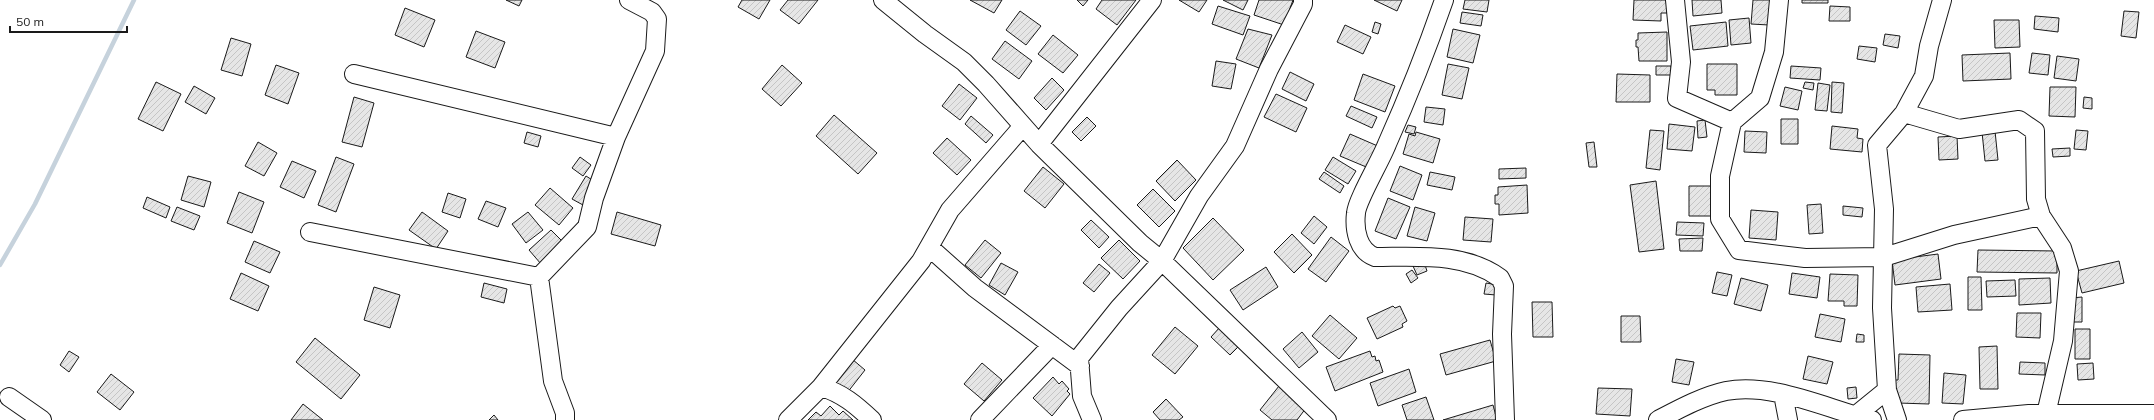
<svg xmlns="http://www.w3.org/2000/svg" width="2154" height="420" viewBox="0 0 2154 420" font-family="Mulish,sans-serif">
	<style>
		.lines { fill: none; stroke-linecap: round; stroke-linejoin: round }
		.stream { stroke: #c6d2dc; stroke-width: 4.5 }
		.building { fill: url(#building-hatch); stroke: #1a1a1a }
		.minor-casing { stroke: #1a1a1a; stroke-width: 20 }
		.minor { stroke: #fff; stroke-width: 18 }
	</style>
	<defs>
		<pattern id="building-hatch" width="6" height="6" patternUnits="userSpaceOnUse"><rect width="6" height="6" fill="#e6e6e6"/><path d="M-1 1l2-2M0 6l6-6M5 7l2-2" fill="none" stroke="#c5c5c5"/></pattern>
	</defs>
	<rect width="100%" height="100%" fill="#fff"/>
	<g class="lines">
		<!-- stream -->
		<path class="stream" d="M0,265l35,-61 99,-204"/>
	</g>
	<!-- building -->
	<path class="building" d="M506,0h16l-3,6z
		M742,0h28l-11,19 -21,-12z
		M788,0h30l-19,24 -19,-14z
		M970,0h32l-8,13z
		M1077,0h11l-5,6z
		M1102,0h34l-19,25 -21,-16z
		M1179,0h28l-8,12z
		M1223,0h25l-5,10z
		M1259,0h34l-9,25 -30,-10z
		M1374,0h28l-5,11z
		M1465,0h24l-2,12 -24,-3z
		M1634,0h34l-1,13h-6v8l-28,-1z
		M1692,0h29l1,13 -29,3z
		M1753,0h18l-2,25 -18,-1z
		M1802,0h26v3h-26z
		M1218,6l32,10 -7,19 -31,-11z
		M1830,6l20,1v14h-21z
		M405,8l30,12 -11,27 -29,-12z
		M1020,11l21,15 -15,19 -20,-15z
		M2124,11l15,1 -3,26 -15,-2z
		M1462,12l21,3 -2,11 -21,-3z
		M2035,16l24,2 -1,14 -24,-3z
		M1749,18l2,25 -20,2 -2,-25z
		M1994,20h25l1,27 -25,1z
		M1375,22l6,2 -3,10 -6,-2z
		M1726,22l2,24 -35,4 -3,-24z
		M1345,25l26,12 -8,17 -26,-12z
		M1248,29l24,6 -13,33 -23,-9z
		M1453,29l27,6 -7,28 -26,-6z
		M476,31l29,11 -10,26 -29,-11z
		M1667,32v29h-28l-1,-14h-2v-7h2v-7z
		M1885,34l15,2 -2,12 -15,-3z
		M1053,35l25,20 -15,18 -25,-19z
		M231,38l20,6 -9,32 -21,-6z
		M1005,41l27,20 -13,18 -27,-20z
		M1859,46l18,2 -2,14 -18,-3z
		M2010,53l1,26 -48,2 -1,-26z
		M2032,53l18,2 -2,20 -19,-2z
		M2057,56l22,3 -3,22 -22,-3z
		M1216,61l20,3 -5,25 -19,-3z
		M1448,64l21,4 -7,31 -20,-4z
		M1707,64h30v31h-22v-5h-8z
		M276,65l23,8 -11,31 -23,-9z
		M782,65l20,18 -21,23 -19,-17z
		M1656,66h15v9h-15z
		M1791,66l30,2 -1,12 -30,-2z
		M1290,72l24,12 -8,17 -24,-12z
		M1363,74l32,12 -10,26 -31,-12z
		M1617,74l33,1v27h-34z
		M1052,78l12,12 -18,20 -12,-12z
		M156,82l25,12 -18,37 -25,-12z
		M1805,82l9,1 -1,7 -10,-2z
		M1832,82l12,1 -2,30 -11,-1z
		M1818,83l12,2 -3,26 -12,-1z
		M959,84l18,14 -17,22 -18,-14z
		M194,86l21,12 -9,16 -21,-12z
		M1785,87l17,4 -4,19 -18,-4z
		M2050,87h26l-1,30 -26,-1z
		M1276,94l31,14 -11,24 -32,-15z
		M354,97l20,6 -12,44 -20,-5z
		M2084,97l8,1v11l-9,-1z
		M1351,106l26,11 -5,11 -26,-12z
		M1426,107l19,2 -2,16 -19,-3z
		M834,115l43,38 -19,21 -42,-38z
		M971,116l22,19 -7,8 -21,-19z
		M1087,117l9,9 -15,15 -9,-9z
		M1781,119h17v25h-17z
		M1705,120l2,17 -9,1 -1,-17z
		M1669,124l26,3 -3,24 -25,-2z
		M1408,125l8,2 -2,7 -9,-2z
		M1832,126l26,3 -1,9 6,1 -1,13 -32,-3z
		M1650,130l14,1 -4,39 -14,-2z
		M2076,130l12,1 -2,19 -12,-1z
		M1745,131l22,1 -1,21 -22,-1z
		M1995,131l3,29 -13,1 -3,-29z
		M527,132l14,4 -3,11 -14,-4z
		M1416,132l24,7 -7,24 -30,-9 6,-20 6,2z
		M1350,134l30,13 -9,22 -31,-13z
		M1957,136l1,23 -19,1 -1,-23z
		M947,138l24,22 -14,15 -24,-22z
		M258,142l19,11 -13,23 -19,-10z
		M1594,142l3,25h-8l-3,-24z
		M2070,148v8l-17,1 -1,-8z
		M336,157l18,7 -18,48 -18,-7z
		M580,157l11,8 -8,11 -11,-8z
		M1333,157l23,14 -8,13 -23,-14z
		M1177,160l19,20 -21,21 -19,-20z
		M292,161l24,10 -12,27 -24,-11z
		M1400,166l22,9 -9,25 -23,-9z
		M1043,167l21,17 -19,24 -21,-17z
		M1526,168v10l-27,1v-10z
		M1324,172l20,14 -4,7 -21,-14z
		M1430,172l25,5 -3,13 -25,-5z
		M188,176l23,6 -7,25 -23,-7z
		M586,176l11,7 -14,22 -11,-6z
		M1656,181l8,68 -25,3 -9,-67z
		M1527,185l1,28 -29,2v-11h-4v-9h3v-8z
		M1689,186h22v30h-22z
		M550,188l23,20 -14,17 -24,-20z
		M1153,189l22,22 -16,16 -22,-22z
		M239,192l25,10 -12,31 -25,-10z
		M448,193l18,6 -6,19 -18,-6z
		M147,197l23,10 -4,11 -23,-10z
		M1388,198l22,9 -14,32 -21,-8z
		M486,201l20,7 -8,19 -20,-8z
		M1821,204l2,29 -14,1 -2,-29z
		M1843,206l20,2 -1,9 -19,-2z
		M177,207l23,9 -6,14 -23,-9z
		M1415,207l20,6 -8,28 -20,-5z
		M1751,210l27,2 -2,28 -27,-2z
		M422,212l26,19 -12,18 -27,-19z
		M528,212l15,18 -17,13 -14,-19z
		M617,212l44,13 -6,21 -44,-12z
		M1314,216l13,11 -13,17 -13,-11z
		M1465,217l28,2 -2,23 -28,-2z
		M1213,218l31,32 -31,30 -30,-32z
		M1091,220l18,17 -10,11 -18,-18z
		M1677,222l27,1 -1,13 -27,-1z
		M551,230l13,13 -23,21 -12,-14z
		M1292,234l20,21 -18,18 -20,-21z
		M1331,237l18,14 -23,31 -18,-13z
		M1703,238l-1,13h-22l-1,-12z
		M985,240l16,13 -20,25 -16,-13z
		M1119,240l21,21 -17,18 -22,-21z
		M254,241l26,11 -10,21 -25,-11z
		M1978,250l79,1v22l-80,-1z
		M1938,254l3,25 -46,6 -3,-25z
		M2119,261l5,22 -42,10 -6,-22z
		M1424,262l3,9 -10,4 -4,-9z
		M1001,263l17,9 -13,23 -16,-10z
		M1099,264l11,9 -16,19 -11,-9z
		M1266,267l12,20 -35,23 -13,-20z
		M1412,270l6,8 -7,5 -5,-9z
		M1717,272l15,3 -5,21 -15,-3z
		M241,273l28,13 -11,25 -28,-12z
		M1792,273l28,4 -3,21 -28,-4z
		M1830,274l28,1 -1,31h-13v-5h-16z
		M1968,277h13l1,33h-14z
		M1741,278l27,7 -7,26 -27,-7z
		M2050,278l1,25 -32,2v-26z
		M2015,280l1,16 -29,1 -1,-16z
		M484,283l23,6 -3,14 -23,-6z
		M1486,283l12,2 -2,10 -12,-1z
		M1950,284l2,26 -34,2 -2,-25z
		M374,287l26,8 -10,33 -26,-8z
		M2082,297v25h-11v-24z
		M1532,302h20l1,35h-20z
		M1393,306l2,2 5,-2 7,15 -5,3 1,3 -26,12 -10,-21z
		M2017,313h24l-1,25 -24,-1z
		M1820,314l25,5 -4,23 -26,-5z
		M1330,315l27,23 -18,21 -27,-23z
		M1621,316h19l1,26h-20z
		M1175,327l23,19 -23,28 -23,-19z
		M1220,327l20,18 -10,10 -19,-18z
		M2075,329h15v30h-15z
		M1302,332l16,20 -19,16 -16,-19z
		M1857,334l7,1v7h-8z
		M315,338l45,37 -19,24 -45,-37z
		M1490,340l6,21 -50,14 -6,-21z
		M1997,346l1,43h-18l-1,-42z
		M69,351l10,6 -10,15 -9,-7z
		M1370,351l2,6 3,-1 1,5 3,-1 4,12 -48,19 -9,-24z
		M1899,354l31,1 -1,49 -31,-1v-8l-4,-1 1,-14h3z
		M1808,356l25,6 -6,22 -24,-5z
		M852,359l13,11 -18,23 -13,-10z
		M1676,359l18,3 -5,23 -17,-3z
		M2020,362l25,1v12l-26,-1z
		M982,363l20,17 -18,21 -20,-17z
		M2093,363l1,16 -16,1 -1,-16z
		M1409,369l7,23 -38,14 -8,-23z
		M1944,373l22,2 -3,29 -21,-1z
		M111,374l23,18 -14,18 -23,-18z
		M1053,377l6,7 3,-3 7,8 -2,2 3,3 -18,22 -19,-18z
		M1279,386l27,22 -9,12h-25l-12,-10z
		M1856,387l1,11 -9,1 -1,-11z
		M1598,388l34,1 -2,27 -34,-2z
		M1426,397l8,23h-27l-5,-15z
		M1166,399l17,18 -4,3h-19l-7,-8z
		M303,404l20,16h-32z
		M1493,405l4,15h-54z
		M830,406l9,9 4,-4 10,9h-45l8,-8 5,4z
		M494,415l4,5h-9z"/>
	<g class="lines">
		<!-- minor casing -->
		<g class="minor-casing">
			<path id="minor" d="M883,0l42,34 39,28 22,22 53,60 101,99 22,18 165,159
				M1444,0c-17,49 -36,97 -57,144 -6,16 -30,56 -31,69 -2,17 2,38 19,44 41,0 90,-5 125,21l4,8 -2,48 3,86
				M1675,0l6,62 -4,36 55,24
				M1779,0l-5,52 -14,46 -28,24 -12,54v43l19,31 66,8 79,-1 70,-22 87,-19
				M354,74l262,63
				M1904,113l55,16 60,-9 16,11 1,68 5,17 21,32 7,23 -6,70 -17,73
				M1039,144l113,-144
				M310,232l229,45
				M929,247l46,41 105,78
				M821,387l100,-126 29,-51 73,-84
				M1783,394l5,26
				M9,397l33,23
				M1855,416l32,-26
				M565,420v-7l-12,-32 -14,-104 48,-50 7,-29 22,-61 39,-86 2,-32 -5,-7 -23,-12
				M788,420l33,-33c21,6 35,18 51,33
				M980,420l72,-75
				M1092,420l-10,-24 -3,-38 40,-50 43,-47 37,-65 36,-50 34,-77 34,-65v-4
				M1658,420c21,-11 45,-24 68,-29 46,-9 101,18 146,29
				M1897,420l-10,-30 -5,-82 2,-99 -7,-64 27,-32 20,-37 5,-30 13,-46
				M1963,420l66,-6h125"/>
		</g>
		<!-- minor -->
		<use href="#minor" class="minor"/>
	</g>
	<!-- scale -->
	<path d="M10 26v6h117v-6" fill="none" stroke="#1a1a1a" stroke-width="2"/>
	<text x="16" y="26" font-size="12" fill="#1a1a1a" stroke="#ffffff" stroke-width="3" paint-order="stroke">50 m</text>
</svg>
